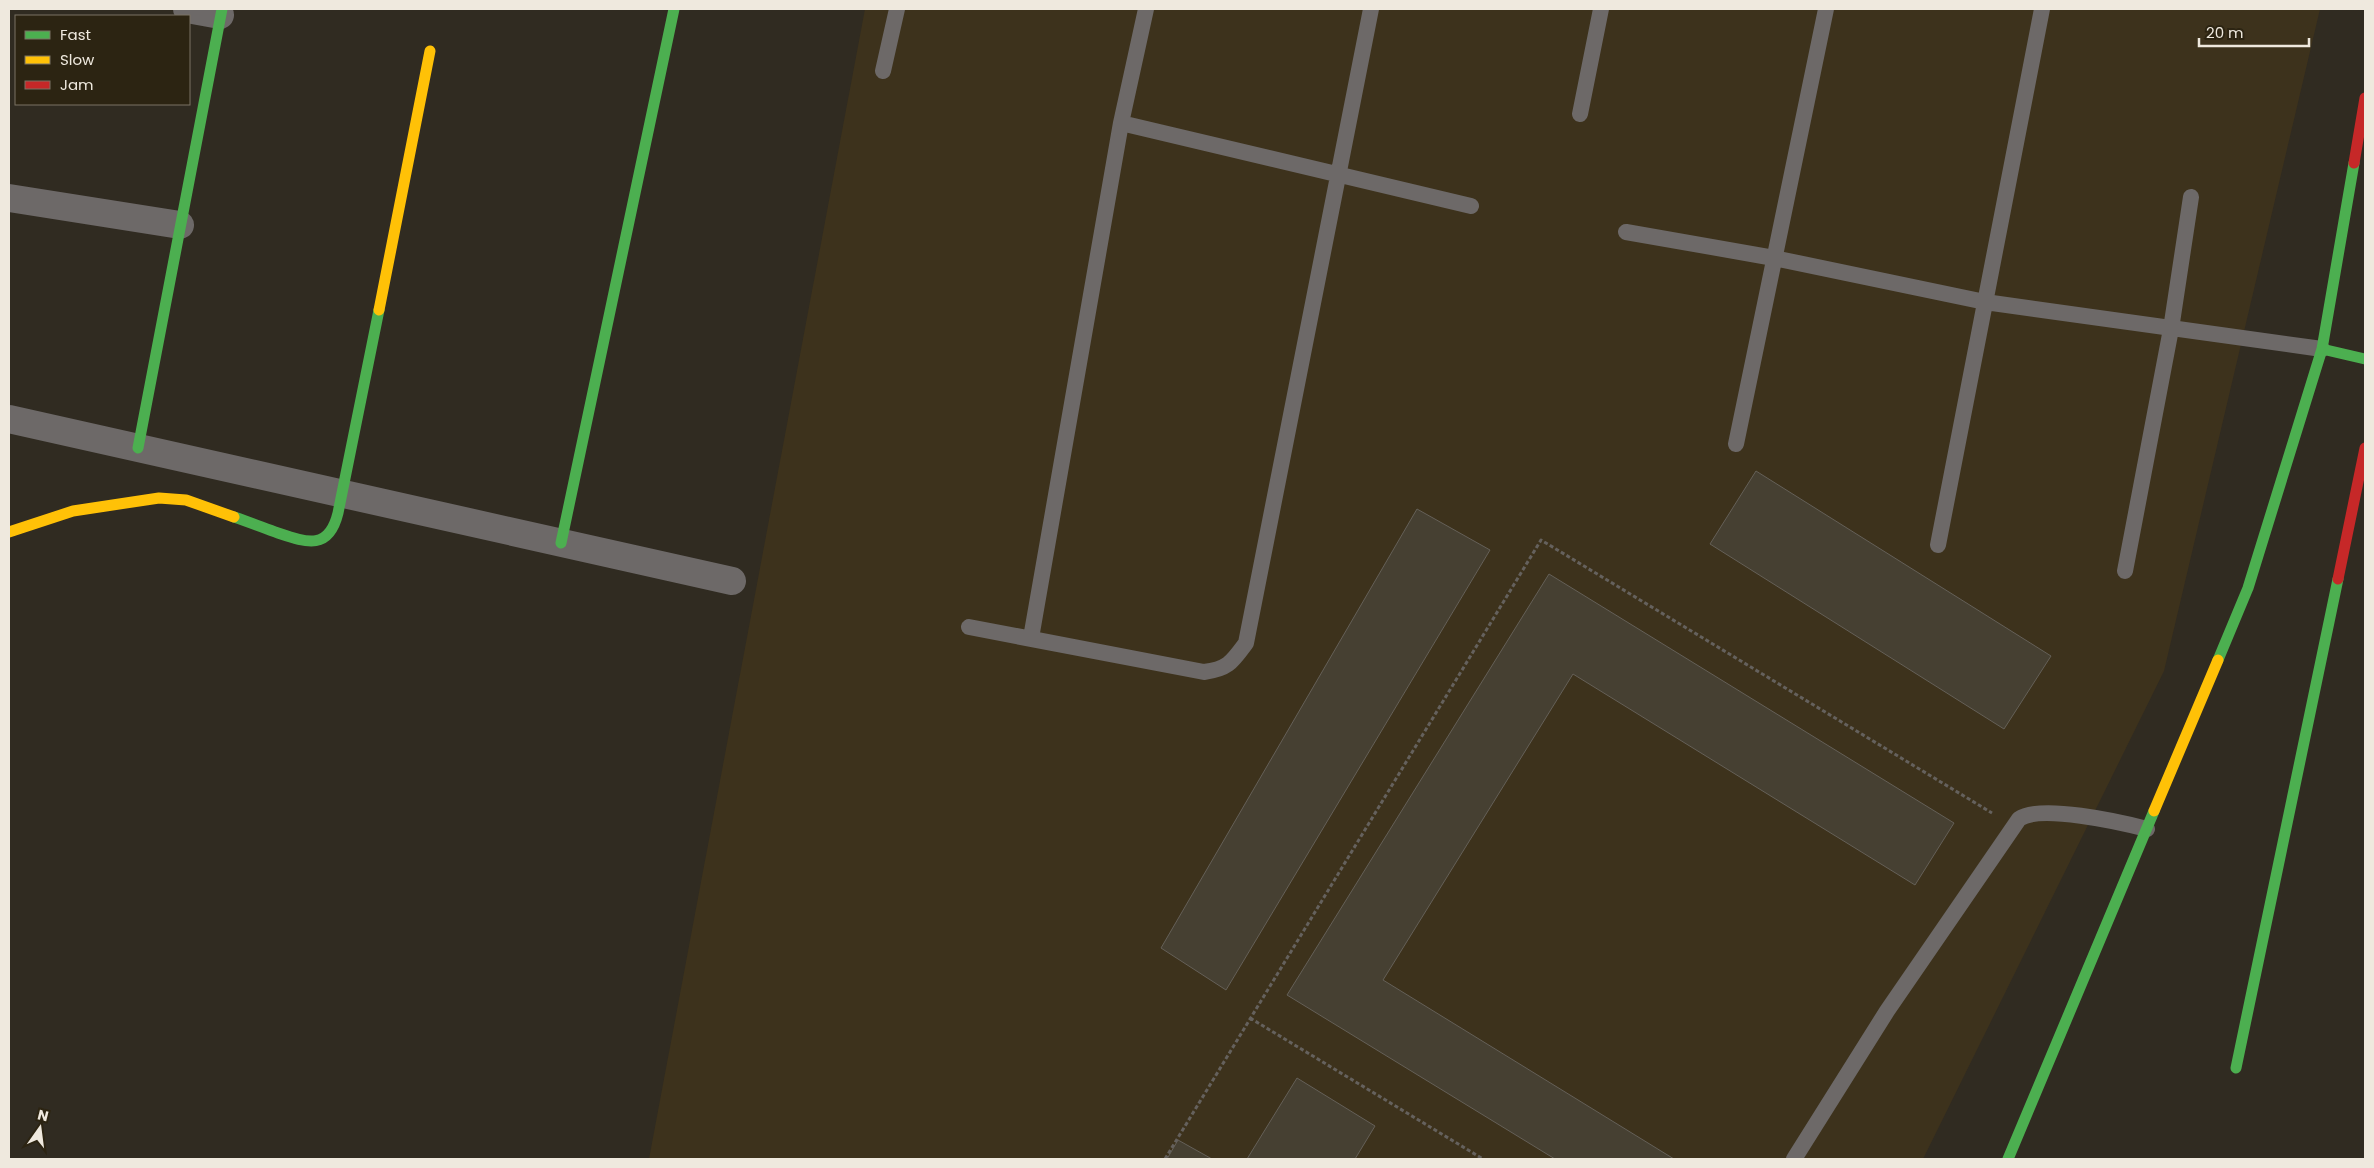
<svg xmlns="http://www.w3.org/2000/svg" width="2374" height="1168" viewBox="0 0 2374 1168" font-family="Poppins,sans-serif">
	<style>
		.built { fill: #3d321c }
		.building { fill: #464032; stroke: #656058 }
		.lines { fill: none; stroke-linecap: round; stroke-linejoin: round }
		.path { stroke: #65615d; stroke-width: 3; stroke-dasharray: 4 2.5; stroke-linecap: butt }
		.lane { stroke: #6d6968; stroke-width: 16 }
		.street { stroke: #6d6968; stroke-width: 28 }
		.fast { stroke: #4caf50; stroke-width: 11 }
		.slow { stroke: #ffc107; stroke-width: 11 }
		.jam { stroke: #c62828; stroke-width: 11 }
	</style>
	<rect width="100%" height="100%" fill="#302b21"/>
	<!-- built -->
	<path class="built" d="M865,9h1455l-156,662 -241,488h-1274z"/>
	<!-- building -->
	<path class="building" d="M1756,471l295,185 -47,73 -294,-185z
		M1417,509l73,41 -264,440 -65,-42z
		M1549,574l405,249 -39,62 -342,-211 -190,306 291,179h-119l-268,-164z
		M1297,1078l78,48 -20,33h-108z
		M1178,1140l34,19h-45z"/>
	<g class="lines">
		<!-- path -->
		<path class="path" d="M1250,1018l233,141
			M1165,1159l376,-619 451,273"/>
		<!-- lane -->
		<path class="lane" d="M883,71l14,-62
			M1580,114l21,-105
			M1121,123l350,83
			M1626,232l148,26 211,44 337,47
			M1736,444l90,-435
			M1938,545l104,-536
			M2125,571l46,-242 20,-132
			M969,627l235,45c24,-3 28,-10 42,-29l125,-634
			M1031,638l90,-515 25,-114
			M1794,1159l93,-148 132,-192c21,-15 101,3 128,10"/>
		<!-- street -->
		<path class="street" d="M187,9l33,6
			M9,198l171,27
			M9,419l723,162"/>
		<!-- fast -->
		<path class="fast" d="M2322,349l43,10
			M138,448l84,-439
			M234,517c15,5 30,11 44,16 30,10 51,17 60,-20l41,-203
			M561,543l113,-534
			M2218,660l30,-72 74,-239 32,-186
			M2236,1068l102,-489
			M2008,1159l146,-348"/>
		<!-- slow -->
		<path class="slow" d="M379,310l51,-259
			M9,532l64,-21 86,-13 27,2 48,17
			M2154,811l64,-151"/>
		<!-- jam -->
		<path class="jam" d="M2354,163l11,-65
			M2338,579l27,-131"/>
	</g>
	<!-- border -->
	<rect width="2374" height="1168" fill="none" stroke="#efe9de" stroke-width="20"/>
	<!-- legend -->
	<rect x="15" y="15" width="175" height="90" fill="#2c2412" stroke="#7a7364"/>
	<rect x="25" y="31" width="25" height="8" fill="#4caf50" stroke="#7a7364"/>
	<text x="60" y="40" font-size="15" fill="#efe9de">Fast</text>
	<rect x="25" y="56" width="25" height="8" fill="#ffc107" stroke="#7a7364"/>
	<text x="60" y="65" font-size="15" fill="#efe9de">Slow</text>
	<rect x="25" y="81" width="25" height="8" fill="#c62828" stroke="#7a7364"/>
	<text x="60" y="90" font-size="15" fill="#efe9de">Jam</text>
	<!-- north arrow -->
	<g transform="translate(40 1128) rotate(14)" stroke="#2c2412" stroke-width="4" paint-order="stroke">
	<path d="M0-4L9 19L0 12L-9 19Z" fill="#efe9de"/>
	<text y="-8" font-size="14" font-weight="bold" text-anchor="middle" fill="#efe9de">N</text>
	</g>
	<!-- scale -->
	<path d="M2199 38v8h110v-8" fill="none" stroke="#efe9de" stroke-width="2.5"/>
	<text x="2206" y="38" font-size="15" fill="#efe9de" stroke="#2c2412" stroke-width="4" paint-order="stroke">20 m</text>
</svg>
